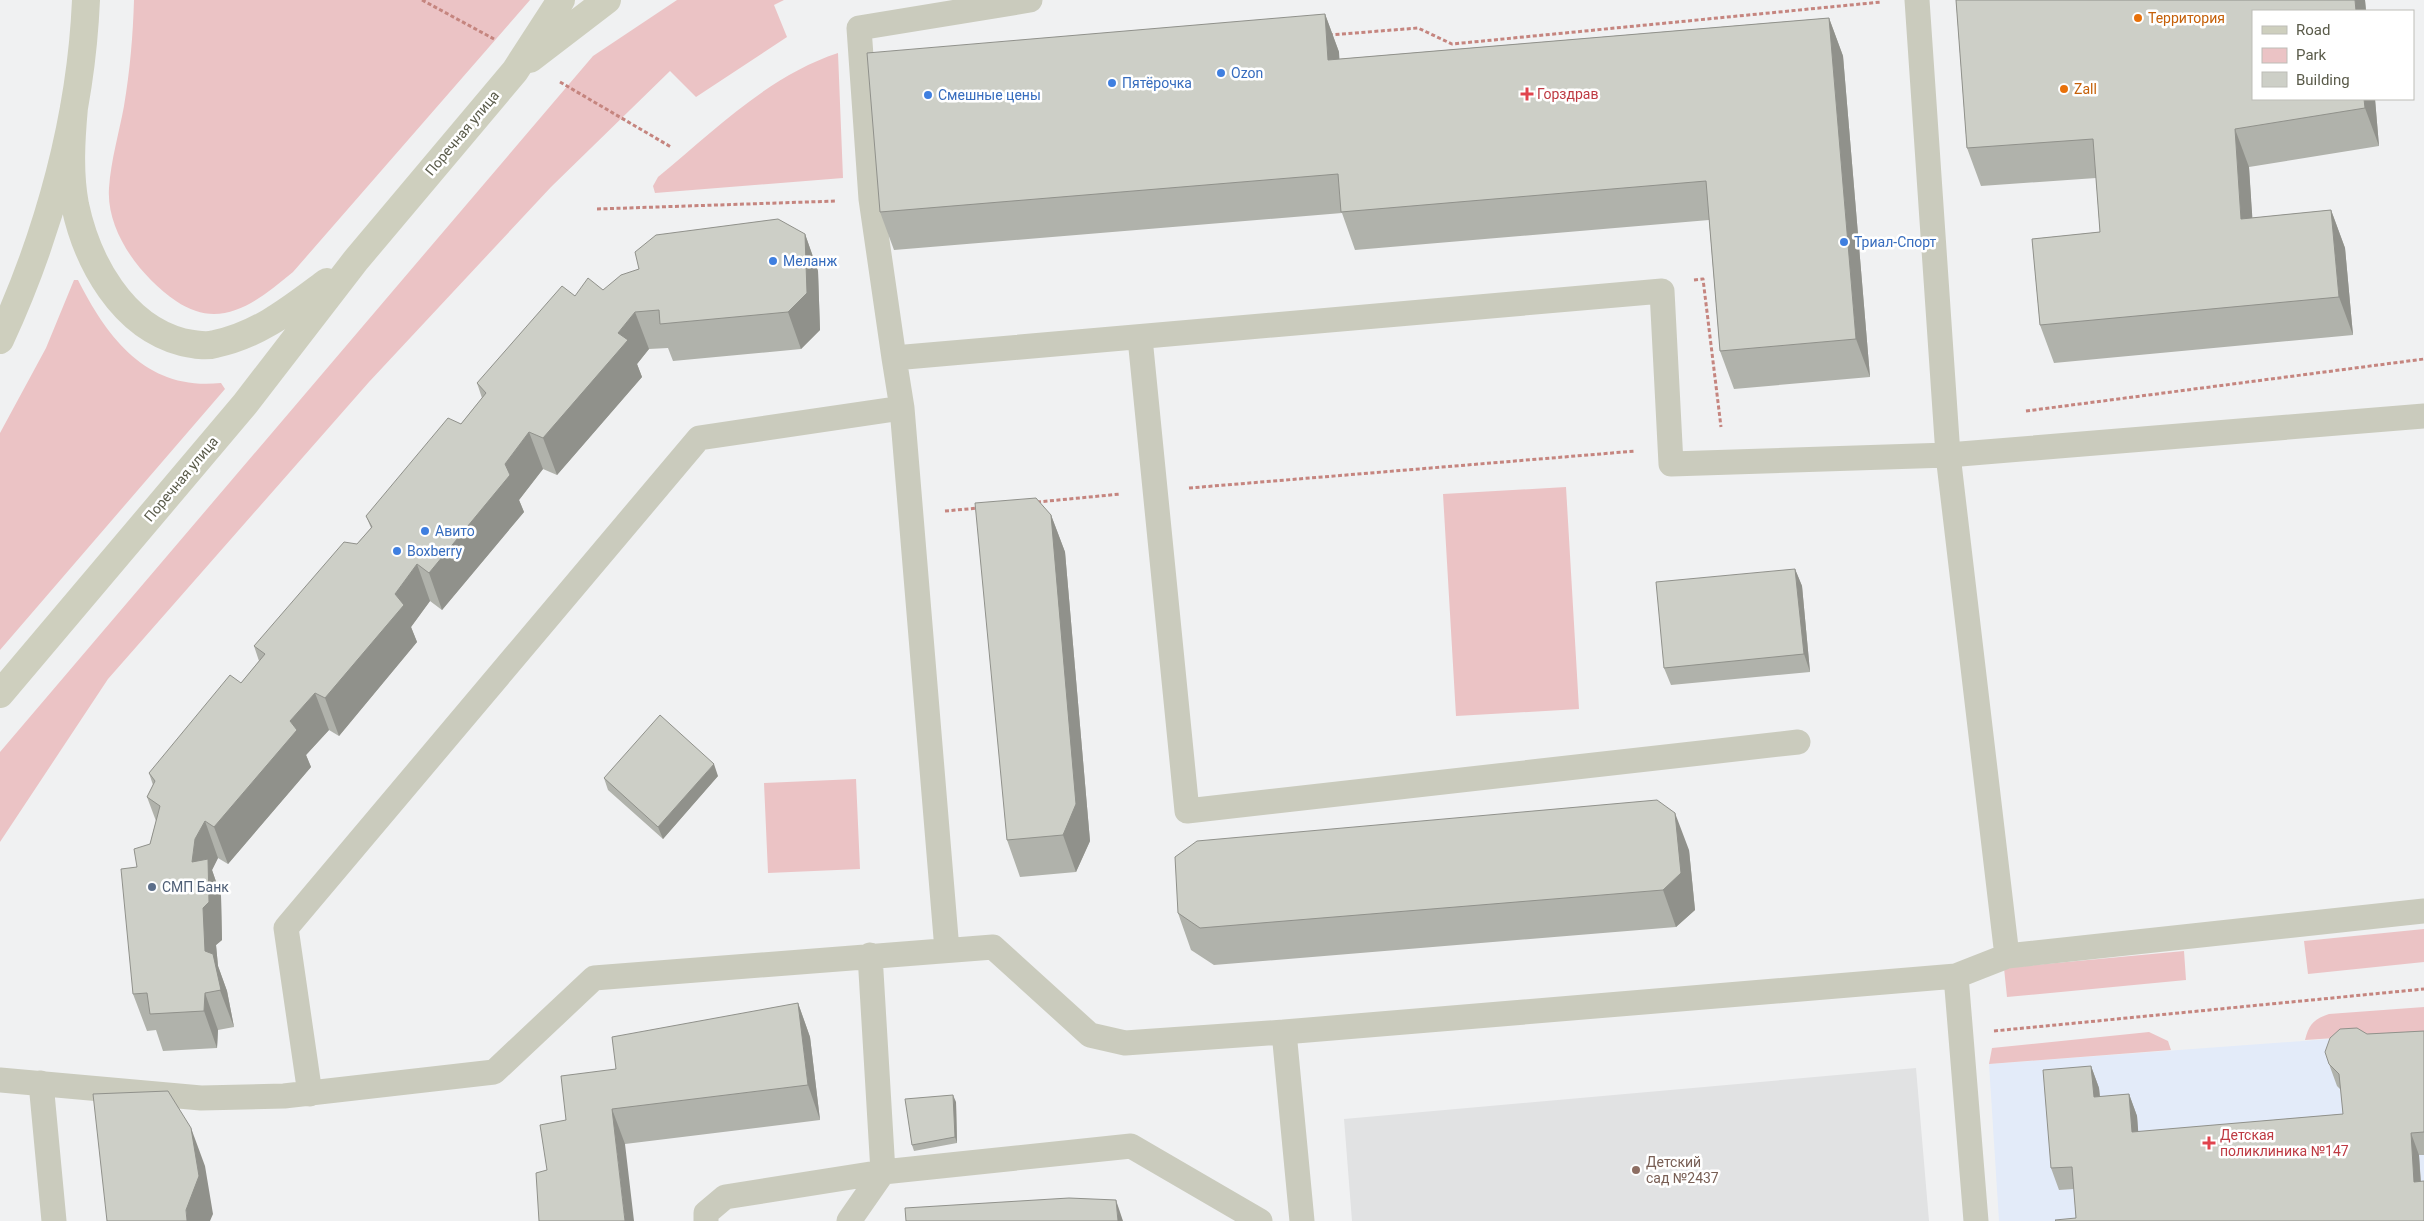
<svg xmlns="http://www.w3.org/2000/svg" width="2424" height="1221" viewBox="0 0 2424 1221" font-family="Roboto,sans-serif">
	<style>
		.education { fill: #e1e2e3 }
		.medical { fill: #e3ebf9 }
		.green { fill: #ebc3c5 }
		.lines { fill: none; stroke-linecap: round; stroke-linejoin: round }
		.path { stroke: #c5857f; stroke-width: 3; stroke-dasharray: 4 2.5; stroke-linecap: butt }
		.service { stroke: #cacbbd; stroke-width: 25 }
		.secondary { stroke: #cecfbe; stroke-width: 28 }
		.wall { fill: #b0b2ab }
		.shaded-wall { fill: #90918b }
		.building { fill: #cdcfc7; stroke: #90918b }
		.food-dot { fill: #e8710a; stroke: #fff; stroke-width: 2 }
		.shop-dot { fill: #3f7fe0; stroke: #fff; stroke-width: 2 }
		.health-dot { fill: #e0444e; stroke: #fff; stroke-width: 2 }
		.service-dot { fill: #5c6f8a; stroke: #fff; stroke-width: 2 }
		.education-dot { fill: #8d6e63; stroke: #fff; stroke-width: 2 }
		.labels { text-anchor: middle; stroke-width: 5; stroke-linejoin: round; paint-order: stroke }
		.food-label { font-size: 14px; fill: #c56008; stroke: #fff; text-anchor: start }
		.shop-label { font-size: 14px; fill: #366cbe; stroke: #fff; text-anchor: start }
		.health-label { font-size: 14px; fill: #be3a42; stroke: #fff; text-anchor: start }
		.street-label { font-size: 14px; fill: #5a5b4a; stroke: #fff }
		.service-label { font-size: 14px; fill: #4e5e75; stroke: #fff; text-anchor: start }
		.education-label { font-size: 14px; fill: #785e54; stroke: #fff; text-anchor: start }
	</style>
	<rect width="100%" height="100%" fill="#f0f1f2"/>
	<!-- education -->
	<path class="education" d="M1916,1068l13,153h-577l-8,-102z"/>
	<!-- medical -->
	<path class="medical" d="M2424,1032v189h-425l-10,-157z"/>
	<!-- green -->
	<path class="green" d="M134,0h396l-237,272c-35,29 -72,60 -117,29 -35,-24 -70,-69 -67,-113 2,-28 10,-55 15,-82 6,-35 9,-71 10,-106z
		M677,0h107l-10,5 13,32 -91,60 -26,-26 -119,116 -182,195 -261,297 -108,163v-90l593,-696z
		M838,53l5,125 -188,15 -2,-7 5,-9c56,-46 110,-101 180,-124z
		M74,280h4c30,59 69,111 143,103l4,6 -225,261v-217l46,-85z
		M1566,487l13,222 -123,7 -13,-222z
		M856,779l4,90 -92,4 -4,-90z
		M2424,929v33l-116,12 -4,-33z
		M2184,951l2,29 -179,17 -3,-29z
		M2424,1007v25l-119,8c4,-16 9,-21 24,-26z
		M2149,1032l19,9 3,9 -182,14 3,-16z"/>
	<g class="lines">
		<!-- path -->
		<path class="path" d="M422,0l72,39
			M1329,35l89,-7 34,16 429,-42
			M560,82l111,65
			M597,209l240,-8
			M1694,280l9,-1 18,148
			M2026,411l398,-52
			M1189,488l447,-37
			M1037,502l84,-8
			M945,511l34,-3
			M1994,1031l430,-42"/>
		<!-- service -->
		<path class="service" d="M1917,0l31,455 59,501
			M1140,338l47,473 611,-69
			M894,358l-23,-159 -12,-171 171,-28
			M902,408l45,542
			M1956,976l20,245
			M1284,1032l18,189
			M0,1080l201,18 83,-2 210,-24 100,-94 399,-31 97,88 35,8 159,-11 672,-56 51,-20 417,-45
			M41,1083l13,138
			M310,1094l-24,-166 413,-490 203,-30 -8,-50 768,-67 9,173 277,-9 476,-39
			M706,1221v-8l19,-16 158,-25 248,-26 129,75
			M849,1221l34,-49 -13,-217"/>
		<!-- secondary -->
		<path class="secondary" d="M530,59l77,-59
			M74,107c-3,33 -5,66 1,98 12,57 47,121 107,137 10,2 23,5 33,2 44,-9 77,-36 112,-62
			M0,340c49,-106 81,-223 86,-340
			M0,694l245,-290 111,-144 159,-189 46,-71"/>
	</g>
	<!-- wall -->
	<path class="wall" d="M1956,0h409l1,11h-113v88h122l4,47 -130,21 3,51 79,-8 14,38 8,87 -299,28 -14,-38 -8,-86 68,-7 -4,-54 -115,8 -14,-38z
		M1325,14l14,38v7l490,-41 14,38 27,321 -136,12 -14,-38 -11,-131 -354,30 -13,-37 -448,37 -14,-38z
		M805,234l13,37 2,59 -19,19 -128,12 -5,-13 -19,1 -12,15 5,13 -85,98 -14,-6 -24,31 5,12 -82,98 -12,-9 -19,26 6,15 -78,94 -10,-6 -23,25 5,12 -83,97 -10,-6 -6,12 9,26 1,44 -6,5 2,21 9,25 7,36 -16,3 -1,18 -54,3 -7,-21 -9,1 -14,-37 4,-127 13,-23 6,-23 -9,-24 6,-12 -4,-12 92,-90 18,-22 -5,-15 103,-102 14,-16 -5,-12 95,-92 21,-26 -5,-15 98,-87 28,-6z
		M1051,515l14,37 25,289 -14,31 -56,5 -13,-37z
		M1795,569l7,17 8,86 -139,13 -7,-17z
		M718,776l-55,63 -55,-49 -4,-12z
		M1689,850l6,60 -19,17 -462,38 -23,-15 -13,-37z
		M798,1003l12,34 10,83 -195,24 -78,26 19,-50 50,-51z
		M2424,1031v124h-5l2,27 -345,36 -2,-29 -15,1 -8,-22 40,-102 8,22 1,9 29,-3 8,22 1,16 205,-18 -2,-24 -4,-4 -8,-22 38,-30z
		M956,1102l1,41 -43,8 -2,-6z"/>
	<!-- shaded-wall -->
	<path class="shaded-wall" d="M2355,0h10l1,11h-10z
		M1325,14l14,38 3,46 -14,-38z
		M1829,18l14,38 27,321 -14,-38z
		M2364,99h11l4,47 -14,-38z
		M2235,129l14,38 6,90 -14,-38z
		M2331,210l14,38 8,87 -14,-38z
		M805,234l13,37 2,59 -19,19 -13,-37z
		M635,312l14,37 -12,15 5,13 -85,98 -14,-37 75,-105z
		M529,432l14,37 -24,31 5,12 -82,98 -13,-37 76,-109z
		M1051,515l14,37 25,289 -14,31 -13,-37z
		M417,564l13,37 -19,26 6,15 -78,94 -14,-38 70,-104z
		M1795,569l7,17 8,86 -6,-18z
		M315,693l14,37 -23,25 5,12 -83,97 -14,-37 76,-106z
		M714,764l4,12 -55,63 -5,-12z
		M1675,813l14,37 6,60 -19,17 -13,-37z
		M205,821l13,37 -6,12 9,26 1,44 -6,5 2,21 9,25 7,36 -29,-76 -13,-89 3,-23z
		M205,993l13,37 -1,18 -13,-37z
		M798,1003l12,34 10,83 -12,-35z
		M2091,1066l8,22 3,31 -8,-22z
		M2129,1094l8,22 3,38 -8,-22z
		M953,1095l3,7 1,41 -2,-6z
		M612,1109l13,35 9,77h-9z
		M191,1128l14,38 8,48 -3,7h-23l-1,-11z
		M2411,1133l8,22 3,49 -8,-22z
		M1116,1200l7,21h-5z"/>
	<!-- building -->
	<path class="building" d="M1956,0h399l1,11h-103v88h111l1,9 -130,21 6,90 90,-9 8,87 -299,28 -8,-86 68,-7 -7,-93 -126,9z
		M1325,14l3,46 501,-42 27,321 -136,12 -14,-170 -365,31 -3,-38 -458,38 -13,-159z
		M778,219l27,15 2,59 -19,19 -128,12 -1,-14 -24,2 -17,21 10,7 -85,98 -14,-6 -24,32 5,11 -81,98 -12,-9 -22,30 9,11 -79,93 -10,-5 -25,28 7,9 -83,97 -9,-6 -10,18 -3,23 16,-3 1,43 -6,6 2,43 8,3 8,36 -16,3 -1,18 -54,3 -3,-21 -14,1 -12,-125 16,-2 -3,-18 16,-5 10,-38 -13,-9 8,-16 -6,-8 81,-98 11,8 24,-29 -11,-8 90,-104 13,2 15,-17 -6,-11 82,-98 13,6 25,-31 -9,-10 85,-97 13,10 13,-18 15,12 18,-15 18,-6 -4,-17 21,-17z
		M1036,498l15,17 25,289 -13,31 -56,5 -32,-337z
		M1795,569l9,85 -140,14 -8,-86z
		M660,715l54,49 -56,63 -54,-49z
		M1657,800l18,13 6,60 -18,17 -463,38 -22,-15 -3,-56 22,-16z
		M798,1003l10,82 -196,24 13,112h-86l-3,-48 11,-3 -7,-45 26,-5 -5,-44 55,-7 -4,-32z
		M2357,1028l10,6 57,-3v101l-13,1 3,49 10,-1v40h-368l-1,-1 21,-2 -4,-51 -21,1 -8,-98 48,-4 3,31 35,-3 3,38 211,-18 -4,-40 -10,-10 -4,-12 5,-14 10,-9z
		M168,1091l23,37 8,48 -13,34 1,11h-80l-14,-127z
		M953,1095l2,42 -43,8 -7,-46z
		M1069,1198l47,2 2,21h-212l-1,-13z"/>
	<!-- markers -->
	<g class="food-dot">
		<circle cx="2138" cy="18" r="5"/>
		<circle cx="2064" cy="89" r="5"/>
	</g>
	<g class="shop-dot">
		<circle cx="1221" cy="73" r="5"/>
		<circle cx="1112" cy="83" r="5"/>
		<circle cx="928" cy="95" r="5"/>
		<circle cx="1844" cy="242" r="5"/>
		<circle cx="773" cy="261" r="5"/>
		<circle cx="425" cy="531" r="5"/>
		<circle cx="397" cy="551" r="5"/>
	</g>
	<g class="health-dot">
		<path d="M1524.5 86.5h5v5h5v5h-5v5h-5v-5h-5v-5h5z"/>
		<path d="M2206.5 1135.5h5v5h5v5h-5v5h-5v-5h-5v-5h5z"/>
	</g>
	<circle class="service-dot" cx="152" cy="887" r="5"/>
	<circle class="education-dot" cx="1636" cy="1170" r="5"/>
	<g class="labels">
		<!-- food labels -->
		<g class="food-label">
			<text x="2148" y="23">Территория</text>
			<text x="2074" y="94">Zall</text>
		</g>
		<!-- shop labels -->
		<g class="shop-label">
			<text x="1231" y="78">Ozon</text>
			<text x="1122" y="88">Пятёрочка</text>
			<text x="938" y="100">Смешные цены</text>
			<text x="1854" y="247">Триал-Спорт</text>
			<text x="783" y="266">Меланж</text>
			<text x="435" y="536">Авито</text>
			<text x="407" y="556">Boxberry</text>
		</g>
		<!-- health labels -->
		<g class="health-label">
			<text x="1537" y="99">Горздрав</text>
			<text x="2220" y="1140">Детская<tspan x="2220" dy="16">поликлиника №147</tspan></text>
		</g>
		<!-- street labels -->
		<g class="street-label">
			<text transform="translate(462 133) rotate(-50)" y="5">Поречная улица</text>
			<text transform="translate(181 479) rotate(-50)" y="5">Поречная улица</text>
		</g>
		<!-- service labels -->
		<g class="service-label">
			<text x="162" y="892">СМП Банк</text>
		</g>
		<!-- education labels -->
		<g class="education-label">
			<text x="1646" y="1167">Детский<tspan x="1646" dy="16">сад №2437</tspan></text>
		</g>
	</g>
	<!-- legend -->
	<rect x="2252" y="10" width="162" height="90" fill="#ffffff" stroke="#bdbdb7"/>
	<rect x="2262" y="26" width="25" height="8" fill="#cecfbe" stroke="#bdbdb7"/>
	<text x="2296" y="35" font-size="15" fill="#5a5b4a">Road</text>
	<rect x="2262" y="48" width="25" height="15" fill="#ebc3c5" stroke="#bdbdb7"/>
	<text x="2296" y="60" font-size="15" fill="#5a5b4a">Park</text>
	<rect x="2262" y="72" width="25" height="15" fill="#cdcfc7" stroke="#bdbdb7"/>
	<text x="2296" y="85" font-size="15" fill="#5a5b4a">Building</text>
</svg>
